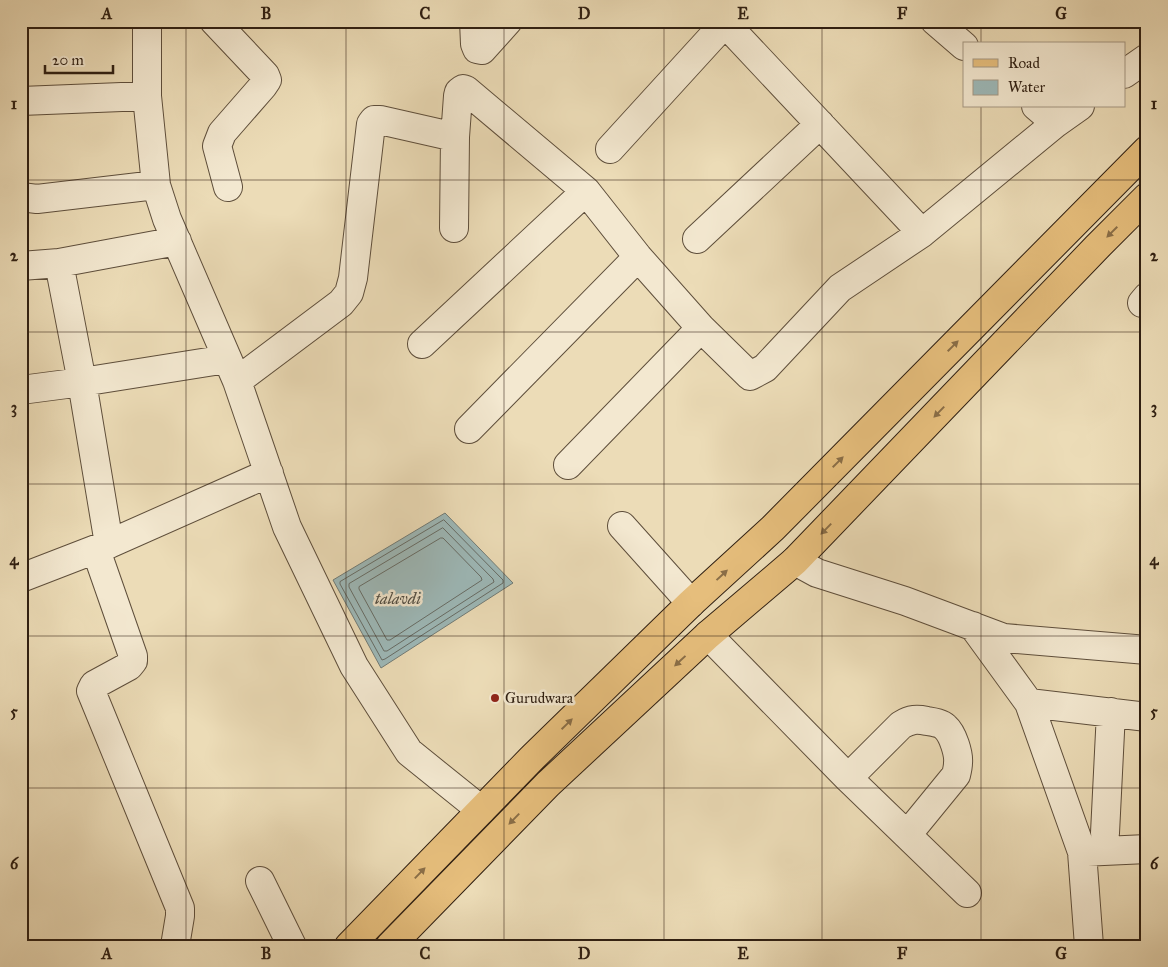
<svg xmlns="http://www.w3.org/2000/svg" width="1168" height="967" viewBox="0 0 1168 967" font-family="'IM FELL Great Primer',serif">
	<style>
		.water { fill: #9db9b9; stroke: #717b76 }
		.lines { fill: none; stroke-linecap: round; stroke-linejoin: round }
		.shore { stroke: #666c66; stroke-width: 1 }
		.minor-casing { stroke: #5e4e3b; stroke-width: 30 }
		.major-casing { stroke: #2f1f12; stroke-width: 30 }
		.minor { stroke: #f3e8d0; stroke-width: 28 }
		.major { stroke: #e6be7c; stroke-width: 28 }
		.oneway { fill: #8a6e47 }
		.grid { fill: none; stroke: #2f1f12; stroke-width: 1; stroke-opacity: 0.55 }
		.poi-dot { fill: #8f2418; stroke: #f3e8d0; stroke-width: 2 }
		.labels { text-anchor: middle; stroke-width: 5; stroke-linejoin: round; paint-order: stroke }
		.poi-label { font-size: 15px; fill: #2f1f12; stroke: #f3e8d0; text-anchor: start }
		.water-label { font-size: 16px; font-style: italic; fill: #504d44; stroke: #f3e8d0 }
		.neatline { fill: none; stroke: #2f1f12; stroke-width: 2 }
		.grid-label { font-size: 16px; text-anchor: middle; font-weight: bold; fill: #2f1f12 }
	</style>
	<rect width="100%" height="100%" fill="#ecdcb7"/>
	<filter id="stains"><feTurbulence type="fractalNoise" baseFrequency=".004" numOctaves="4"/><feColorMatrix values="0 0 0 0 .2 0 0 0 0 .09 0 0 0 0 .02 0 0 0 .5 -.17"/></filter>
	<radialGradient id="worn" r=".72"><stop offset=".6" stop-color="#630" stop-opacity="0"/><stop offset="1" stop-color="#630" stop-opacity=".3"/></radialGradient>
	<!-- water -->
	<path class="water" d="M445,513l68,70 -132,85 -48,-88z"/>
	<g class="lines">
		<!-- shore -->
		<path class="shore" d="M444,520l59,60v3l-118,76 -3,1 -42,-76v-2z
			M443,528l50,51 1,3 -107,69h-3l-35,-64v-3z
			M441,538h2l38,39 1,3 -92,60h-3l-28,-51v-2z"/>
		<!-- minor casing -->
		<g class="minor-casing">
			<path id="minor" d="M147,21v75l9,89 11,34 70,162 50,146 67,139 55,86 72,58
				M214,21l51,54 2,5 -4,6 -41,47 -5,13 11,41
				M474,21l1,23 2,5 5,1 26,-29
				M723,21l199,212
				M935,21l29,25
				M1124,74l23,-16
				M21,101l126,-5
				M1036,106l20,17
				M610,149l115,-126
				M21,197l16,2 119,-14
				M454,228l1,-91 3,-41 1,-4 4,-3 3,1 120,101
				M697,239l123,-115
				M59,263l23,119 27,162
				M21,266l38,-3 118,-22
				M1142,303l5,-6
				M422,344l164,-153 52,66 63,71 49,48 15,-8 75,-80 82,-55 134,-110 24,-17
				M237,381l104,-78 8,-10 4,-15 18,-154 3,-4h6l75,17
				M21,390l61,-8 145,-23
				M469,429l169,-172
				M568,465l133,-137
				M622,526l69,77
				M96,550l37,106v5l-4,5 -35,19 -3,6 89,217v8l-5,30
				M795,561l22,12 88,28 99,37 143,12
				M21,578l88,-34 160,-71
				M973,626l56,77 53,149 7,94
				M708,635l140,143 119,115
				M1029,703l118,14
				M848,778l53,-53c10,-6 16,-6 26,-4 6,1 14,2 18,6 8,7 14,27 13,36 0,4 -1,8 -2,12l-49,60
				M1105,833l6,-121
				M1082,852l65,-3
				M260,881l32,65"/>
		</g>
		<!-- major casing -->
		<g class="major-casing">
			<path id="major" d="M349,946l183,-188 159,-155 82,-75 374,-378
				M390,946l158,-162 160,-149 87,-74 302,-314 50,-50"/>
		</g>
		<!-- minor -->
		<use href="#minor" class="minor"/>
		<!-- major -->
		<use href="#major" class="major"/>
	</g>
	<!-- one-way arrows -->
	<defs><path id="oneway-solid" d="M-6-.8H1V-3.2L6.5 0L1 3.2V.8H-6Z" transform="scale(1.25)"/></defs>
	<g class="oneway">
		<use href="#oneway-solid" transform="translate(1112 232) rotate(135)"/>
		<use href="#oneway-solid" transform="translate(953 346) rotate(-45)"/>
		<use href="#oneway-solid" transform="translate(939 412) rotate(134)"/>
		<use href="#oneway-solid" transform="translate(838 462) rotate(-45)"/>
		<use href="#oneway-solid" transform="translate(826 529) rotate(134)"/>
		<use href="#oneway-solid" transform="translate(722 575) rotate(-43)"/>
		<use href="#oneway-solid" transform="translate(680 661) rotate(137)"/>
		<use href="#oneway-solid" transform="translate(567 724) rotate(-44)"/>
		<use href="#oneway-solid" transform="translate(514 819) rotate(134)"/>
		<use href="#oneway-solid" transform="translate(420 873) rotate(-46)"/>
	</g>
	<!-- grid -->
	<path class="grid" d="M186,21v925M346,21v925M504,21v925M664,21v925M822,21v925M981,21v23M981,106v840M21,180h1126M21,332h1126M21,484h1126M21,636h1126M21,788h1126"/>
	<!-- markers -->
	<circle class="poi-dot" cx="495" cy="698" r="5"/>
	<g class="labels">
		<!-- poi labels -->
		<g class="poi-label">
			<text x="505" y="703">Gurudwara</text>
		</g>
		<!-- water labels -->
		<g class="water-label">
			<text x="398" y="604">talavdi</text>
		</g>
	</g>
	<!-- margin -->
	<rect width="1168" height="967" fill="none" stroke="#ecdcb7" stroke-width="55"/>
	<!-- legend -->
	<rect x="963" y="42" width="162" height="65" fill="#f3e8d0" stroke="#a59884"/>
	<rect x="973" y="59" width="25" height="8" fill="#e6be7c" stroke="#a59884"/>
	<text x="1008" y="68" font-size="15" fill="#2f1f12">Road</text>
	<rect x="973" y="80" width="25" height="15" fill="#9db9b9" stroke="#a59884"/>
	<text x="1008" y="92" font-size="15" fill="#2f1f12">Water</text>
	<!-- scale -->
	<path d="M45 65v8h68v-8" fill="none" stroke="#2f1f12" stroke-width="2.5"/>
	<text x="52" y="65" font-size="15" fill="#2f1f12" stroke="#f3e8d0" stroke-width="4" paint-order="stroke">20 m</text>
	<rect x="28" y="28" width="1112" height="912" class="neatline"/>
	<g class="grid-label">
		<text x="107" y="19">A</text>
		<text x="266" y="19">B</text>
		<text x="425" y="19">C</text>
		<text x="584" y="19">D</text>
		<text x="743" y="19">E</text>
		<text x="902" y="19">F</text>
		<text x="1061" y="19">G</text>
		<text x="14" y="109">1</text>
		<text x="1154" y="109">1</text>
		<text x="14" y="261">2</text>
		<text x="1154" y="261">2</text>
		<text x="14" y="413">3</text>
		<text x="1154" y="413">3</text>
		<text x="14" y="565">4</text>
		<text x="1154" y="565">4</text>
		<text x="14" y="717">5</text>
		<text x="1154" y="717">5</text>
		<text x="14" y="869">6</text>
		<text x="1154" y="869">6</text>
		<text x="107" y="959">A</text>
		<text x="266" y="959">B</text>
		<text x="425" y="959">C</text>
		<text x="584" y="959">D</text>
		<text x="743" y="959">E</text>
		<text x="902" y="959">F</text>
		<text x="1061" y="959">G</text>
	</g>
	<rect width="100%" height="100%" filter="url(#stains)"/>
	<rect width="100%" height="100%" fill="url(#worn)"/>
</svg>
